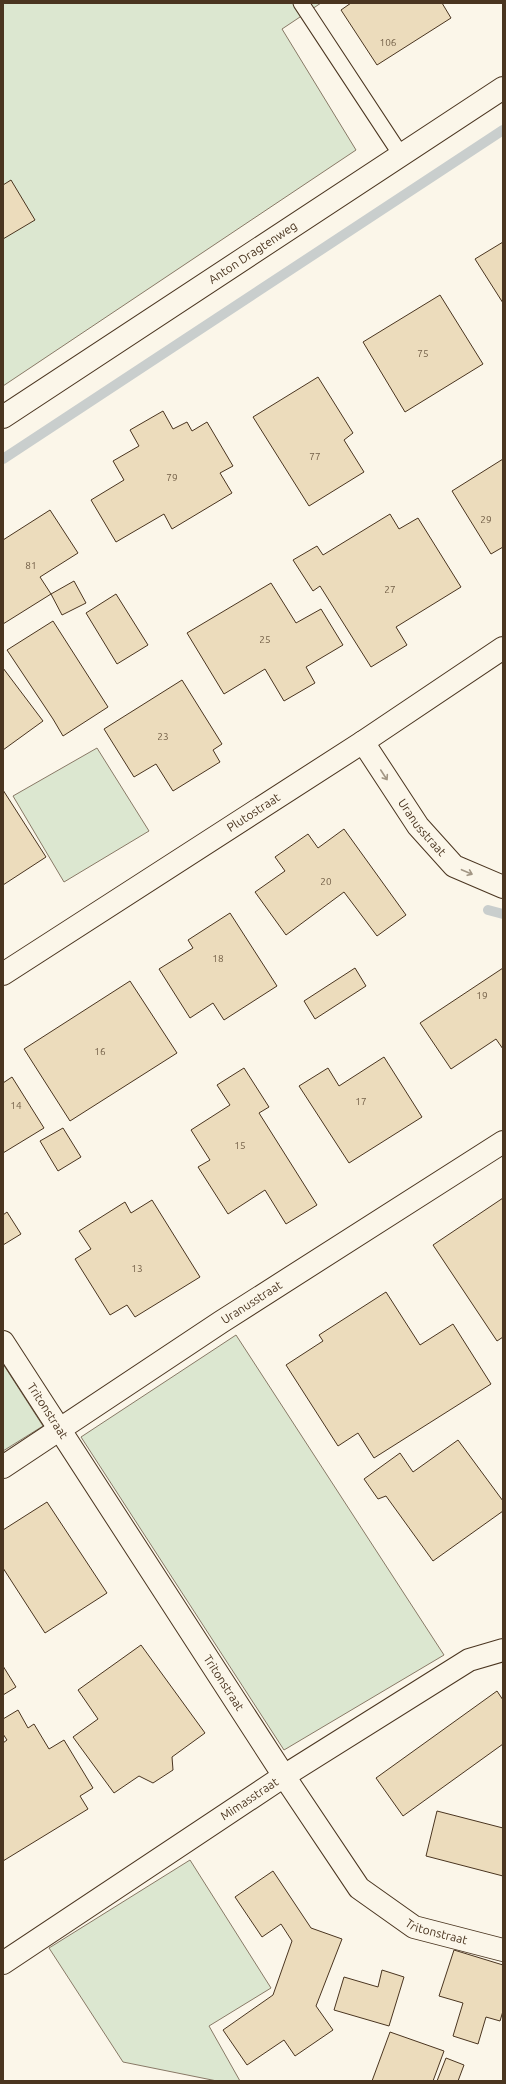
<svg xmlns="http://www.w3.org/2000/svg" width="506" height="2084" viewBox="0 0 506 2084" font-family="Ubuntu,sans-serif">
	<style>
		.green { fill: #dce7d0; stroke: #887966 }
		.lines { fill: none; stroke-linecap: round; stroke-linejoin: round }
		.stream { stroke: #c9cecd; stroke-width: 10 }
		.building { fill: #ecdcbc; stroke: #4a3520 }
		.lane-casing { stroke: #4a3520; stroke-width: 17 }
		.street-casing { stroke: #4a3520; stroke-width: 24 }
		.secondary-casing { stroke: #4a3520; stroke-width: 24 }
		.lane { stroke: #fbf6e9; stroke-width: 15 }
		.street { stroke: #fbf6e9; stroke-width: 22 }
		.secondary { stroke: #fbf6e9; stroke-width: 22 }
		.oneway { stroke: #a29684 }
		.labels { text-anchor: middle; stroke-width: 3; stroke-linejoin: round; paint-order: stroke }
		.number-label { font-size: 10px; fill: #725f47 }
		.street-label { font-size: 12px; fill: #4a3520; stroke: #fbf6e9 }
	</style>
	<rect width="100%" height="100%" fill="#fbf6e9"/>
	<!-- green -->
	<path class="green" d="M3,3h318l-39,26 74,121 -353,236z
		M97,748l52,83 -85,51 -51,-86z
		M236,1335l208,320 -160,95 -203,-313z
		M3,1364l40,62 -40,25z
		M190,1860l81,128 -62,38 31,55h-23l-94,-19 -74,-114z"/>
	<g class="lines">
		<!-- stream -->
		<path class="stream" d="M3,459l500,-329
			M488,910l15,4"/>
	</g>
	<!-- building -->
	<path class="building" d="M351,3h91l9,15 -74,47 -36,-55z
		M11,180l24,40 -32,19v-54z
		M503,242v61l-28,-44z
		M440,295l43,69 -78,48 -42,-70z
		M318,377l35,56 -9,7 20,32 -55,34 -56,-89z
		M163,411l10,18 14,-7 5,9 15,-9 26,44 -13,7 12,20 -60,36 -8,-15 -48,28 -25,-42 33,-20 -11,-19 26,-15 -9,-16z
		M503,459v88l-12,7 -39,-63z
		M50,510l28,43 -38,24 11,17 -48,30v-84z
		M390,514l9,15 19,-11 43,69 -65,40 11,18 -36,22 -51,-81 -7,5 -20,-31 24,-14 6,9z
		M74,581l12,22 -24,12 -11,-21z
		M271,583l25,40 25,-14 22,36 -37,22 9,16 -31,18 -19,-32 -41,25 -37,-61z
		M116,594l32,51 -31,19 -31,-51z
		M53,621l55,86 -45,29 -10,-17 -46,-69z
		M3,668l40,53 -40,29z
		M182,680l40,64 -9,6 7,12 -47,29 -17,-27 -22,13 -30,-48z
		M3,790l43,67 -43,28z
		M344,829l62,86 -29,21 -33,-44 -58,43 -31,-43 30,-21 -10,-14 33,-23 10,14z
		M230,913l47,73 -53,34 -11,-17 -23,15 -31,-49 34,-21 -5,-8z
		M355,968l11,18 -51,33 -11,-18z
		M503,968v81l-7,-10 -45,30 -31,-46z
		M130,981l47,72 -107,68 -46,-72z
		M384,1057l38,60 -73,46 -50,-77 29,-18 11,18z
		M244,1068l25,39 -10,6 58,92 -31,19 -21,-34 -37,24 -30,-47 12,-7 -19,-30 39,-25 -13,-20z
		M12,1077l32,51 -41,25v-70z
		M63,1128l18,29 -23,14 -18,-30z
		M503,1198v139l-6,4 -64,-96z
		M152,1200l48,77 -65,40 -8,-12 -17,10 -35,-56 16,-10 -12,-18 46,-29 6,11z
		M7,1212l14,22 -18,11v-30z
		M386,1292l34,53 33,-21 38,60 -117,74 -16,-25 -20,13 -52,-81 37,-24 -4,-6z
		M458,1440l45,61v10l-70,50 -47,-65 -8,3 -14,-20 36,-26 13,19z
		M47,1502l60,91 -62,40 -42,-65v-38z
		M141,1645l64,88 -33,24 1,13 -20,13 -14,-7 -25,17 -41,-56 25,-18 -20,-29z
		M3,1666l13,21 -13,8z
		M497,1691l6,9v44l-100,72 -27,-38z
		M18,1710l10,18 6,-4 15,25 15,-9 29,48 -13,8 8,13 -85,52v-118l4,-3 -4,-6v-15z
		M437,1811l66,17v48l-77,-20z
		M273,1871l38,57 31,11 -26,67 17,24 -38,26 -11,-16 -37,25 -24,-35 50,-35 19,-54 -11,-17 -19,13 -27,-40z
		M454,1950l49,15v46l-3,10 -14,-4 -8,27 -25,-8 10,-33 -24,-7z
		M382,1970l22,7 -15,49 -55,-16 10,-33 34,10z
		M390,2032l54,19 -11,30h-61z
		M446,2058l18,7 -6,16h-21z"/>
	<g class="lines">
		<!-- lane casing -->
		<g class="lane-casing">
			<path id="lane" d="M301,3l100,152"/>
		</g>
		<!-- street casing -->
		<g class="street-casing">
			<g id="street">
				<path id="s1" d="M363,742l55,84 36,40 49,21"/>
				<path id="s2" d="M3,1342l281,434 75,112 55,39 89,23"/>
				<path id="s3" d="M3,1467l218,-145 282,-180"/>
				<path id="s4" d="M3,1963l281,-187 185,-116 34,-10"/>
			</g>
		</g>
		<!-- secondary casing -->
		<g class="secondary-casing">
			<g id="secondary">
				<path id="s5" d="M3,417l500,-329"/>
				<path id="s6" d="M3,974l360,-232 140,-94"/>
			</g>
		</g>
		<!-- lane -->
		<use href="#lane" class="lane"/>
		<!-- street -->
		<use href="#street" class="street"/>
		<!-- secondary -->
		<use href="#secondary" class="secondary"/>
	</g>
	<!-- one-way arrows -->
	<defs><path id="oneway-shaft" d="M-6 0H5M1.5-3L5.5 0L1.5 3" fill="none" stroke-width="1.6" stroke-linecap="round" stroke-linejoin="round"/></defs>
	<g class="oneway">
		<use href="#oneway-shaft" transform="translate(384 775) rotate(57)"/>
		<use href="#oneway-shaft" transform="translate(467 872) rotate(23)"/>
	</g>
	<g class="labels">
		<!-- number labels -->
		<g class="number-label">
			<text x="388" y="46">106</text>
			<text x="423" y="357">75</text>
			<text x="315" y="460">77</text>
			<text x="172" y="481">79</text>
			<text x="486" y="523">29</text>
			<text x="31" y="569">81</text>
			<text x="390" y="593">27</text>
			<text x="265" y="643">25</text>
			<text x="163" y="740">23</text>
			<text x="326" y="885">20</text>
			<text x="218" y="962">18</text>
			<text x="482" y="999">19</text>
			<text x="100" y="1055">16</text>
			<text x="361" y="1105">17</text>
			<text x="16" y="1109">14</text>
			<text x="240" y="1149">15</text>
			<text x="137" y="1272">13</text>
		</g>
		<!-- street labels -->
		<g class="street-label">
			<text dy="4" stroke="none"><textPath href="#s5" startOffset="299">Anton Dragtenweg</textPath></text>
			<text dy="4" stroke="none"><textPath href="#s6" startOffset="298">Plutostraat</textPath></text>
			<text dy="4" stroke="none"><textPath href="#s1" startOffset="104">Uranusstraat</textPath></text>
			<text dy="4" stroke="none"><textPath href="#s3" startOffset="298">Uranusstraat</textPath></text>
			<text dy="4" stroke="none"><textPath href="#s2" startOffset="82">Tritonstraat</textPath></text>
			<text dy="4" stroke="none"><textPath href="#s2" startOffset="406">Tritonstraat</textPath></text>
			<text dy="4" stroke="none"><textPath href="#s4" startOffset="296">Mimasstraat</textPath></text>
			<text dy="4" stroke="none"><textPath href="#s2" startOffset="742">Tritonstraat</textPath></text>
		</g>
	</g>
	<!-- border -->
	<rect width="506" height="2084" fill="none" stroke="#4a3520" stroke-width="8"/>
</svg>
